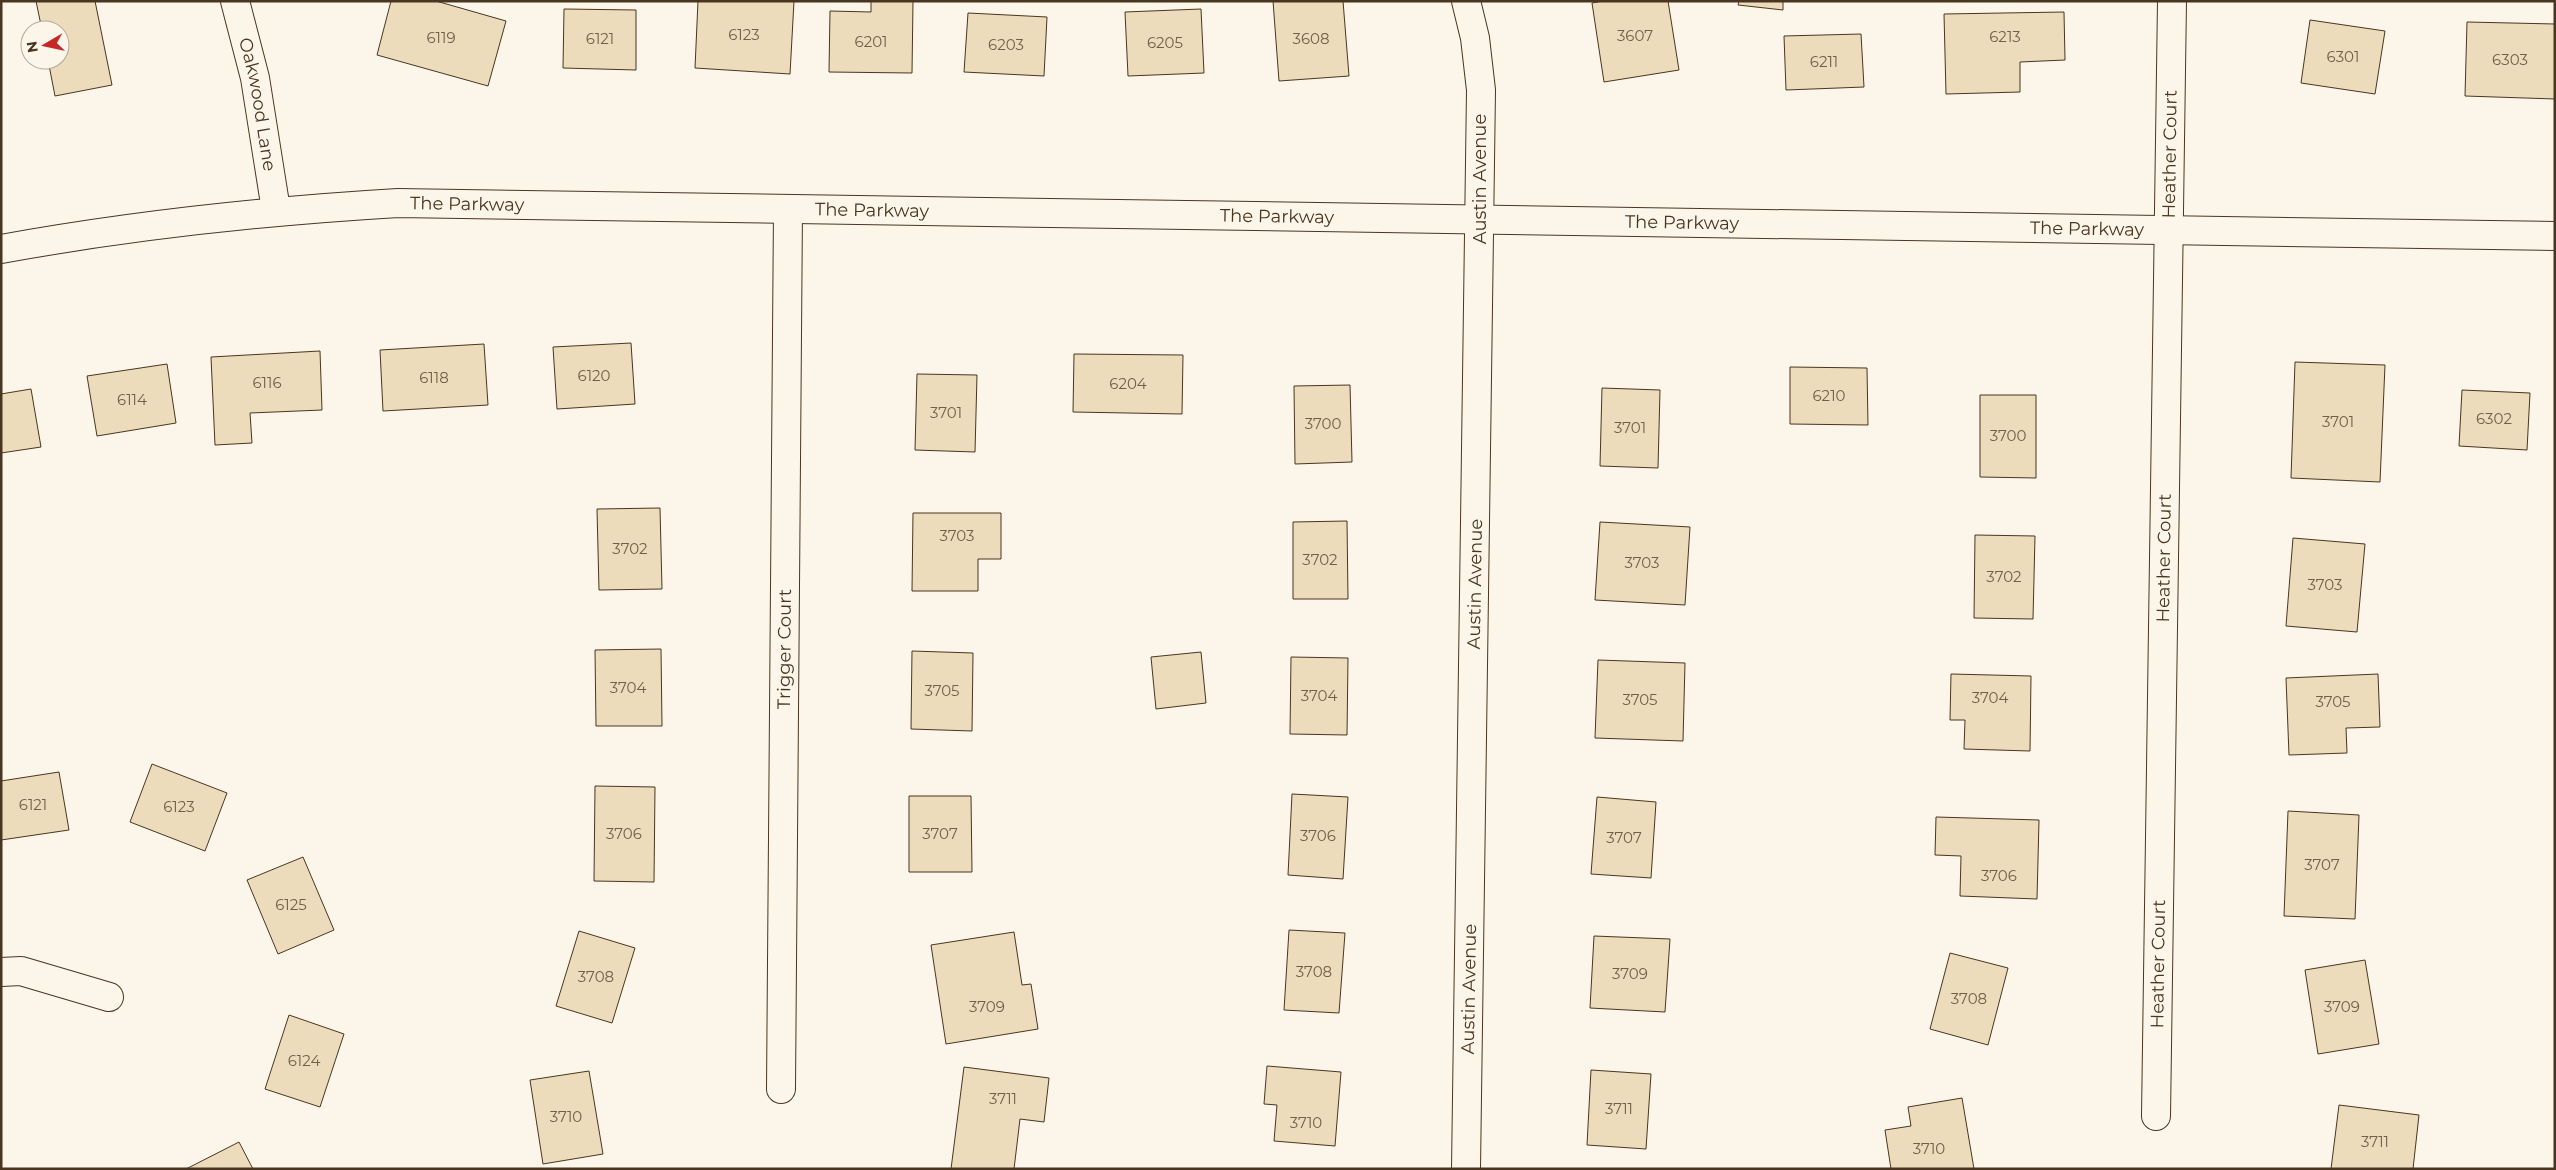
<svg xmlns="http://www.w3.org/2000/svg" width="2556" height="1170" viewBox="0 0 2556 1170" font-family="Montserrat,sans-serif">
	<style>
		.building { fill: #ecdcbc; stroke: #4a3520 }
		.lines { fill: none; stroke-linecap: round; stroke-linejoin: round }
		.street-casing { stroke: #4a3520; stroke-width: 30 }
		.secondary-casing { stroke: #4a3520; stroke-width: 30 }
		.street { stroke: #fbf6e9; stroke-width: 28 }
		.secondary { stroke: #fbf6e9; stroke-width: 28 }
		.labels { text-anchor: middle; stroke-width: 4; stroke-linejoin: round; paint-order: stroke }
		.number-label { font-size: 15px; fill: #725f47 }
		.street-label { font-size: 18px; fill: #4a3520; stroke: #fbf6e9 }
	</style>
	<rect width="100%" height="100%" fill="#fbf6e9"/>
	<!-- building -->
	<path class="building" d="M36,1h59l17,84 -57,11 -7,-36h12v-30h-18z
		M391,1h45l70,20 -18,65 -111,-31z
		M698,1h96l-4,73 -95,-6z
		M871,1h42l-1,72 -83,-1 1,-61 41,1z
		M1273,1h70l6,75 -70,5z
		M1603,1h65l11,69 -75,12 -12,-79z
		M1739,1h44v9l-45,-5z
		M564,9l72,1v60l-73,-2z
		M1201,9l3,64 -76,3 -3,-64z
		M2064,12l1,48 -45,2v30l-74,2 -2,-80z
		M968,13l79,4 -3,59 -80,-4z
		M2310,20l75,11 -10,63 -74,-11z
		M2467,22l88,2v75l-90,-3z
		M1861,34l3,53 -78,3 -2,-54z
		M631,343l4,61 -78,5 -4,-62z
		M484,344l4,61 -105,6 -3,-61z
		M320,351l2,59 -72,3 2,30 -37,2 -4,-88z
		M1074,354l109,1 -1,59 -109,-2z
		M2295,362l90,3 -5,117 -89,-4z
		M167,364l9,59 -79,13 -10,-60z
		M1790,367l77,1 1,57 -78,-1z
		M917,374l60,1 -2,77 -60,-2z
		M1350,385l2,77 -57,2 -1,-78z
		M1602,388l58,2 -2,78 -58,-2z
		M31,389l10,58 -40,6v-59z
		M2462,390l68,3 -3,57 -68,-4z
		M1980,395h56v83l-56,-1z
		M660,508l2,81 -63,1 -2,-81z
		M913,513h88v46h-23v32h-66z
		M1347,521l1,78h-55v-77z
		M1600,522l90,5 -5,78 -90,-5z
		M1975,535l60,1 -2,83 -59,-1z
		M2293,538l72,6 -8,88 -71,-6z
		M661,649l1,77h-66l-1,-76z
		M912,651l61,2 -1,78 -61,-2z
		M1201,652l5,51 -50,6 -5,-52z
		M1291,657l57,1 -1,77 -57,-1z
		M1598,660l87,3 -2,78 -88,-3z
		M1951,674l80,2 -1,75 -66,-2 1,-29h-15z
		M2378,674l2,53 -34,1 1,25 -58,2 -3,-77z
		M152,764l75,29 -22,58 -75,-29z
		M59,772l10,58 -68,10v-59z
		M595,786l60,1 -1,95 -60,-1z
		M1292,794l56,3 -5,82 -55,-4z
		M909,796h62l1,76h-63z
		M1597,797l59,5 -5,76 -60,-4z
		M2288,811l71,4 -4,104 -71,-3z
		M1936,817l103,3 -2,79 -77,-3 1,-40 -26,-1z
		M303,857l31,73 -56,24 -31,-74z
		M1289,930l56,3 -6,80 -55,-3z
		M579,931l56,17 -23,75 -56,-17z
		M1014,932l8,53 9,-1 7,45 -92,15 -15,-99z
		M1594,936l76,3 -5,73 -75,-4z
		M1950,953l58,15 -20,77 -58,-16z
		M2365,960l14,84 -61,10 -13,-84z
		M289,1015l55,19 -24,73 -55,-18z
		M1267,1066l74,6 -6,74 -61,-5 3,-36 -13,-1z
		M964,1067l85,11 -5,44 -24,-3 -6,50h-63z
		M1591,1070l60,4 -5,75 -59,-4z
		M589,1071l14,83 -60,10 -13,-84z
		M1962,1098l12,71h-83l-6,-39 26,-4 -3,-19z
		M2339,1105l80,10 -6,54h-82z
		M239,1142l14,27h-67z"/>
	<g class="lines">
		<!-- street casing -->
		<g class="street-casing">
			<g id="street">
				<path id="s1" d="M235,1l20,77 21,132"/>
				<path d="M1466,1l9,37 6,52 -15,1079"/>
				<path d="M1,972l20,-1 88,26"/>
				<path id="s2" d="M781,1089l7,-880"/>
				<path id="s3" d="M2156,1116l16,-1115"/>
			</g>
		</g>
		<!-- secondary casing -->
		<g class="secondary-casing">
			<g id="secondary">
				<path id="s4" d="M1,249c132,-24 263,-38 397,-46l2157,33"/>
			</g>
		</g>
		<!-- street -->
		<use href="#street" class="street"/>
		<!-- secondary -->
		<use href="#secondary" class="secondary"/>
	</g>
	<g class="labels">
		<!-- number labels -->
		<g class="number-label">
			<text x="744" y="40">6123</text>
			<text x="1635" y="41">3607</text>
			<text x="2005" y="42">6213</text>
			<text x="441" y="43">6119</text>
			<text x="600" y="44">6121</text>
			<text x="1311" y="44">3608</text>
			<text x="871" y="47">6201</text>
			<text x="1165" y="48">6205</text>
			<text x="1006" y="50">6203</text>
			<text x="2343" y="62">6301</text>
			<text x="2510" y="65">6303</text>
			<text x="1824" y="67">6211</text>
			<text x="594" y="381">6120</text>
			<text x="434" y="383">6118</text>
			<text x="267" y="388">6116</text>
			<text x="1128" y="389">6204</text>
			<text x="1829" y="401">6210</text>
			<text x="132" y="405">6114</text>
			<text x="946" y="418">3701</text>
			<text x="2494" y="424">6302</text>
			<text x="2338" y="427">3701</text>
			<text x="1323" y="429">3700</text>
			<text x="1630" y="433">3701</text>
			<text x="2008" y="441">3700</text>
			<text x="957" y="541">3703</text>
			<text x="630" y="554">3702</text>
			<text x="1320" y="565">3702</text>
			<text x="1642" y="568">3703</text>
			<text x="2004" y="582">3702</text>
			<text x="2325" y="590">3703</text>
			<text x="628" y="693">3704</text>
			<text x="942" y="696">3705</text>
			<text x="1319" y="701">3704</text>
			<text x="1990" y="703">3704</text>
			<text x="1640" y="705">3705</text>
			<text x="2333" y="707">3705</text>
			<text x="33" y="810">6121</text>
			<text x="179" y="812">6123</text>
			<text x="624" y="839">3706</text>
			<text x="940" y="839">3707</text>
			<text x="1318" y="841">3706</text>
			<text x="1624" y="843">3707</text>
			<text x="2322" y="870">3707</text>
			<text x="1999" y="881">3706</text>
			<text x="291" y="910">6125</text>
			<text x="1314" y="977">3708</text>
			<text x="1630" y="979">3709</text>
			<text x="596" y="982">3708</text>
			<text x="1969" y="1004">3708</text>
			<text x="987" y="1012">3709</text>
			<text x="2342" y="1012">3709</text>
			<text x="304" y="1066">6124</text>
			<text x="1003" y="1104">3711</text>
			<text x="1619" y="1114">3711</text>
			<text x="566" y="1122">3710</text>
			<text x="1306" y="1128">3710</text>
			<text x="2375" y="1147">3711</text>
			<text x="1929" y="1154">3710</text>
		</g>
		<!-- street labels -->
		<g class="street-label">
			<text dy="6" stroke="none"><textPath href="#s1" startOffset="106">Oakwood Lane</textPath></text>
			<text dy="6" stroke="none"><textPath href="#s3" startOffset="962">Heather Court</textPath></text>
			<text transform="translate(1480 179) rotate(-90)" y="6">Austin Avenue</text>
			<text dy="6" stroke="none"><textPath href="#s4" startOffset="469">The Parkway</textPath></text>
			<text dy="6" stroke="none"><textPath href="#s4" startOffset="874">The Parkway</textPath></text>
			<text dy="6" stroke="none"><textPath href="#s4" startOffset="1279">The Parkway</textPath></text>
			<text dy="6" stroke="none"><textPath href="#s4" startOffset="1684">The Parkway</textPath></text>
			<text dy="6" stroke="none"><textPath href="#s4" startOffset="2089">The Parkway</textPath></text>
			<text dy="6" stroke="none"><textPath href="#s3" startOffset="558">Heather Court</textPath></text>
			<text transform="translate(1475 584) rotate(-89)" y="6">Austin Avenue</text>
			<text dy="6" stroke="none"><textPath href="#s2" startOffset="440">Trigger Court</textPath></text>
			<text dy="6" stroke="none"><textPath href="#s3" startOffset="152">Heather Court</textPath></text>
			<text transform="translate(1469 989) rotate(-89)" y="6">Austin Avenue</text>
		</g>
	</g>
	<!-- border -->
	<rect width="2556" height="1170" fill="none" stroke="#4a3520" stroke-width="5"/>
	<!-- north arrow -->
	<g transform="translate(45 45) rotate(261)"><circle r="24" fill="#fbf6e9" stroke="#b4a999"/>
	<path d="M0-4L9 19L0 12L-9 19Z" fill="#c62828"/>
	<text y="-8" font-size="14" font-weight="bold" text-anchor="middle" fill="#4a3520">N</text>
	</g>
</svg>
